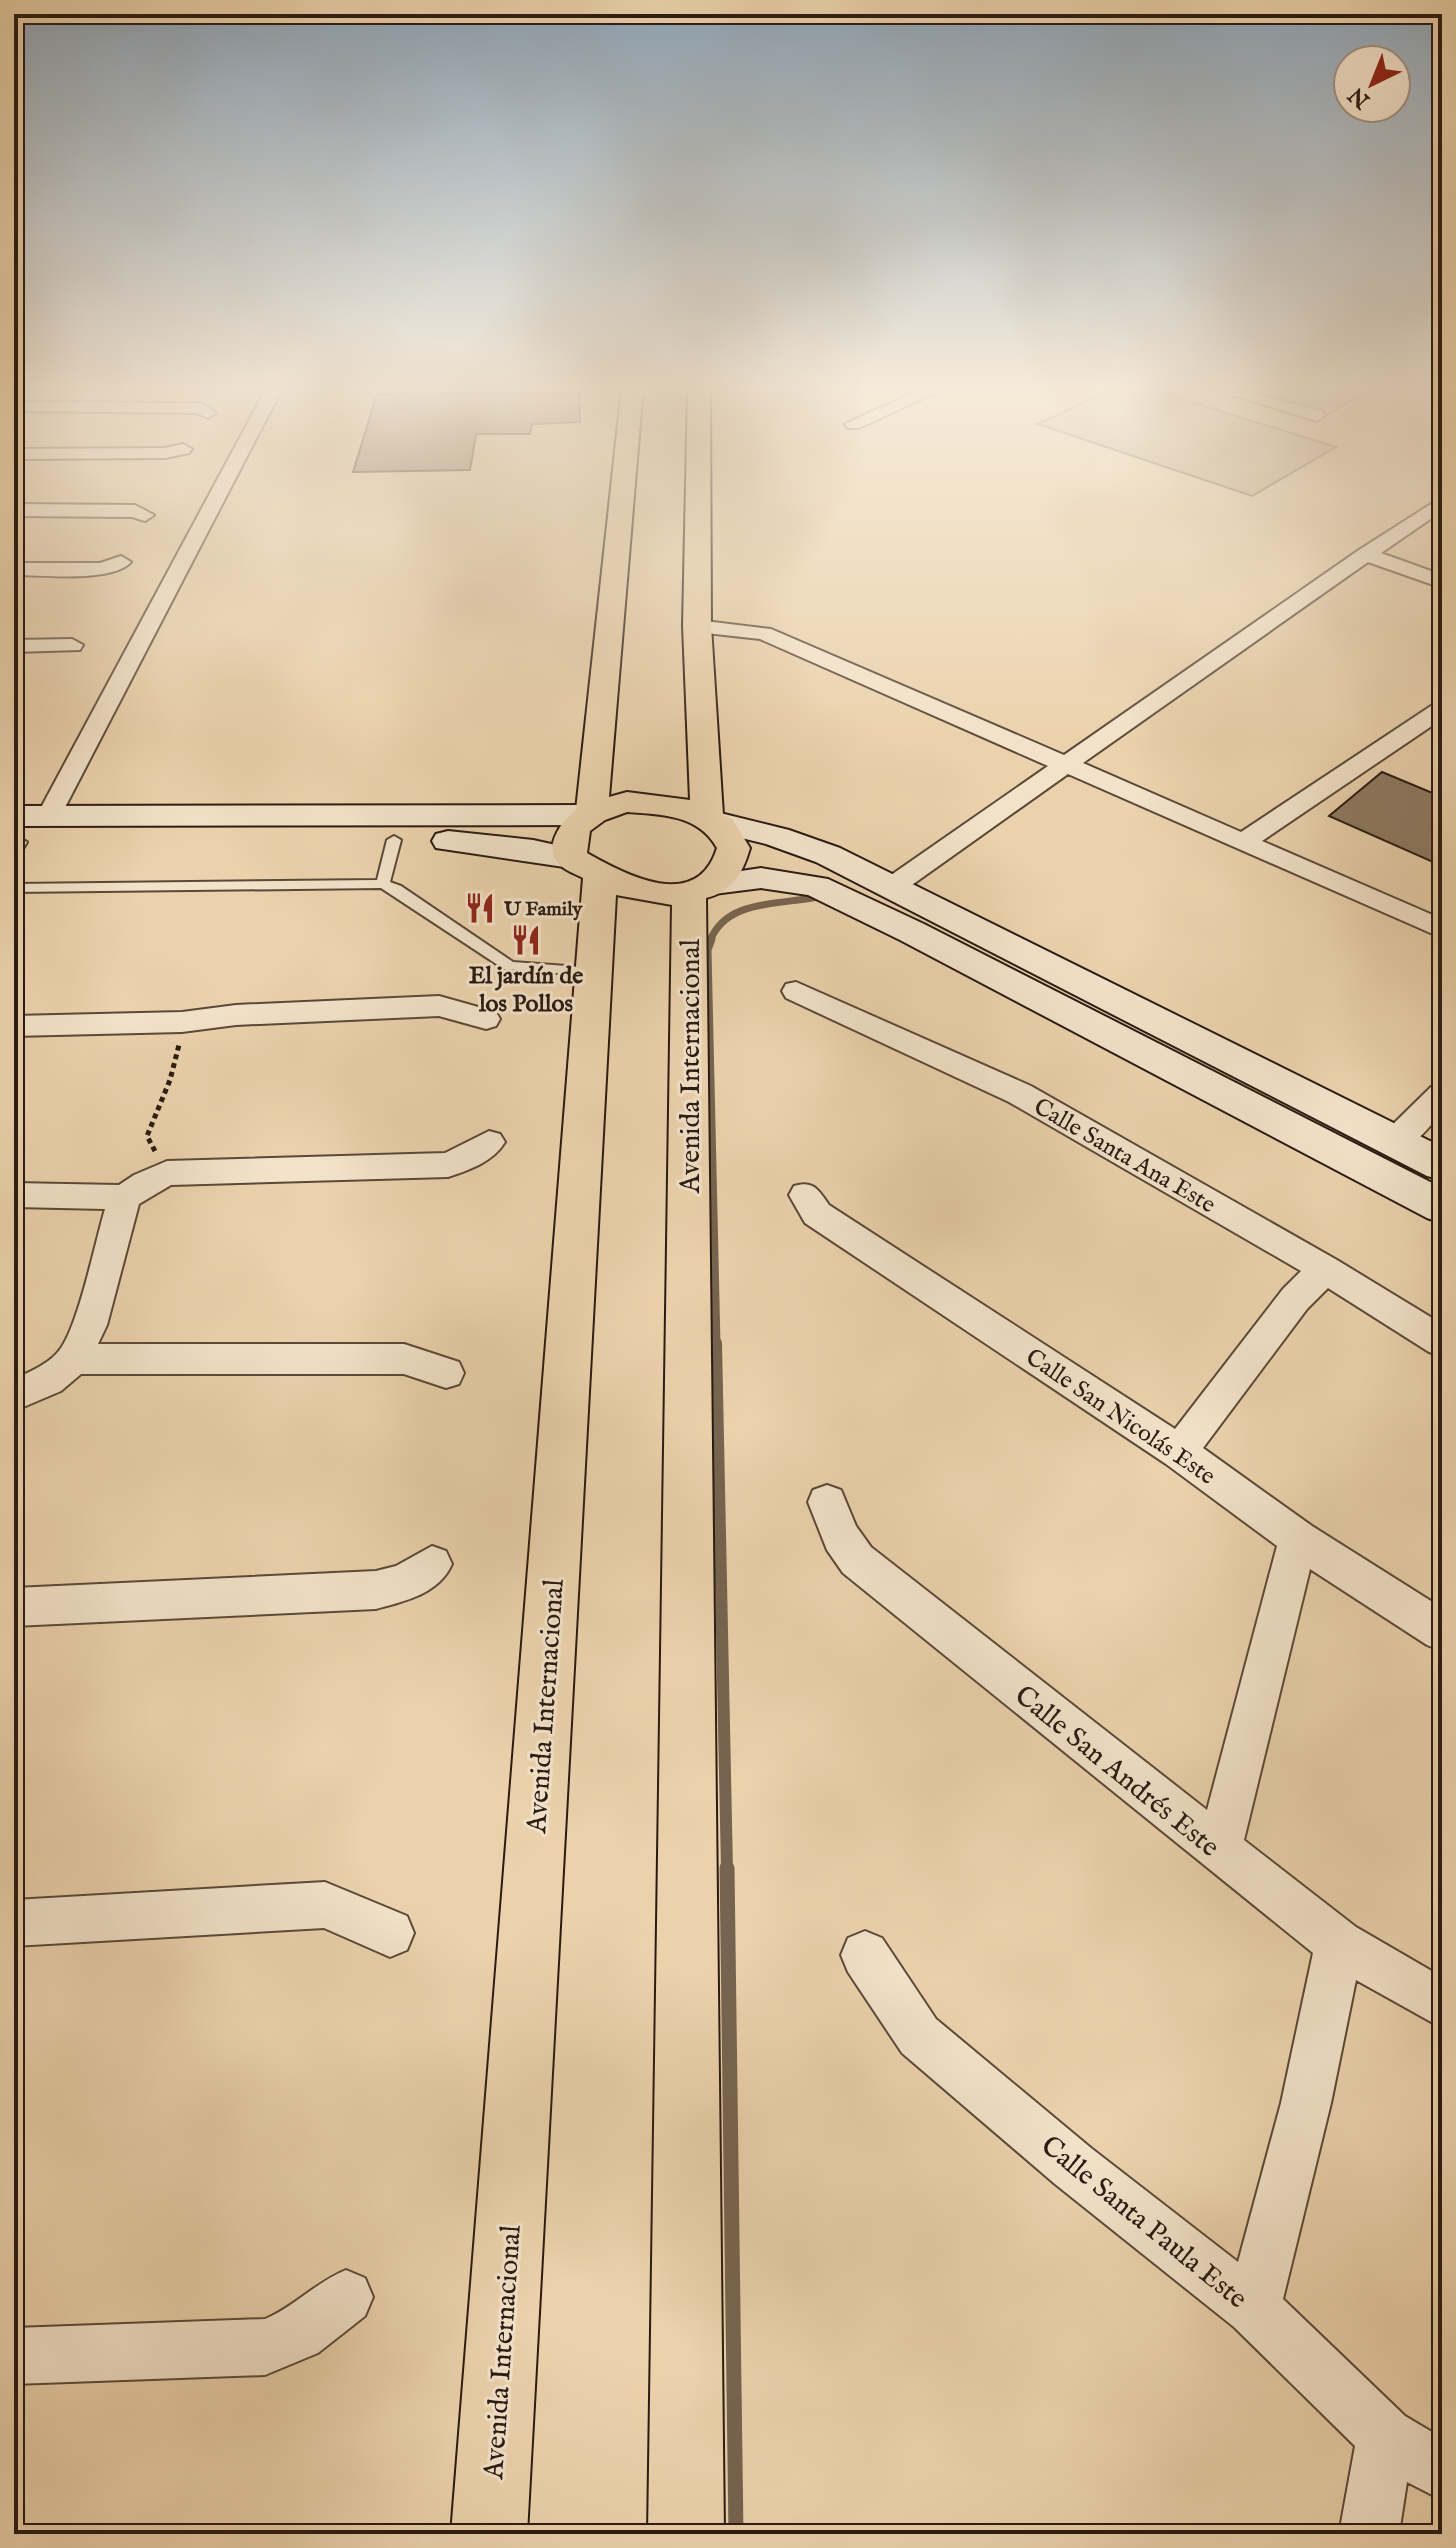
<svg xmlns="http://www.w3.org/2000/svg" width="1456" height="2548" viewBox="0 0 1456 2548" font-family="'IM FELL English',serif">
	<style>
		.green { fill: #cab392; stroke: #7a6752; stroke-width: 2 }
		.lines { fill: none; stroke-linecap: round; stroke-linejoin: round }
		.stream-far3 { stroke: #766450; stroke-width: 7 }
		.stream-far2 { stroke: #766450; stroke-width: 9 }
		.stream-far1 { stroke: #766450; stroke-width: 12 }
		.stream { stroke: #766450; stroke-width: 15 }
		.building { fill: #8e7a63; stroke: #291b13; stroke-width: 2 }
		.lane-casing { stroke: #5a4939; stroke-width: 4 }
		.street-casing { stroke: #5a4939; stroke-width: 4 }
		.secondary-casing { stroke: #291b13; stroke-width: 4 }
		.primary-casing { stroke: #291b13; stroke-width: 4 }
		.path { stroke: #291b13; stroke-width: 5; stroke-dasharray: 5 4; stroke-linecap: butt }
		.lane { fill: #f2e2c9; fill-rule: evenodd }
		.street { fill: #f2e2c9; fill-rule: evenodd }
		.secondary { fill: #f2e2c9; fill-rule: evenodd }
		.primary { fill: #ebd2ac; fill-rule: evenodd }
		.labels { text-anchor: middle; stroke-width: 6; stroke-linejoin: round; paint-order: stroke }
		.far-poi-label { font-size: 20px; font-weight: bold; fill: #291b13; stroke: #f2e2c9; text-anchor: start }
		.poi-label { font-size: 24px; font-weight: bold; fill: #291b13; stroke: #f2e2c9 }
		.street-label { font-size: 24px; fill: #291b13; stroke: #f2e2c9 }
		.near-street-label { font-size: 28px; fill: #291b13; stroke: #f2e2c9 }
	</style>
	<rect width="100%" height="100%" fill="#ebd2ac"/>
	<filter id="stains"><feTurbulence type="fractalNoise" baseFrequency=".0025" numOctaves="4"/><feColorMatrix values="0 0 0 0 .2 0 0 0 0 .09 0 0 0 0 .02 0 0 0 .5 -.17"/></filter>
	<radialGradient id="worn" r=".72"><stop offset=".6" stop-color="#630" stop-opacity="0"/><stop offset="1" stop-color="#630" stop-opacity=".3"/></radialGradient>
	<!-- green -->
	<path class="green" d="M1116,387h28l192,60 -84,49 -214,-72z
		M1234,387h142l-50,28z"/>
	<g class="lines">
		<!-- stream-far3 -->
		<path class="stream-far3" d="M710,941c16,-42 70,-36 107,-44"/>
		<!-- stream-far2 -->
		<path class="stream-far2" d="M711,939l-4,11 9,395"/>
		<!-- stream-far1 -->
		<path class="stream-far1" d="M716,1343l11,527"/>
		<!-- stream -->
		<path class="stream" d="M727,1868l9,666"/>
	</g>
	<!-- building -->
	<path class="building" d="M471,393h108l1,29 -48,2 -2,10h-54l-6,36 -117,2 24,-78z
		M1382,772l60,25v69l-113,-50z"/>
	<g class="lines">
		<!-- lane casing -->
		<g class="lane-casing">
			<path id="lane" d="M394,836l7,4 -11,42 11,4 112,76 80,6 5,2v6l-94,-7 -123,-81 -367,4v-8l363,-4 10,-40z
				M20,838l7,4 -8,14 -5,1v-16z"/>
		</g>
		<!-- street casing -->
		<g class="street-casing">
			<path id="street" d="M267,387h16l-223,430 -3,5h-18l-3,-5z
				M728,387c-8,7 -29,9 -37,1z
				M925,387h23l-89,41h-12l-2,-4z
				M1207,387h27l89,25 2,4 -8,5z
				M20,402l180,1 16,10 -8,5 -12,-5 -182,-2v-8z
				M183,444l9,5 -3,4 -24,5 -151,1v-10l151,-1z
				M1442,497v14l-61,42 61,22v13l-74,-26 -285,201 158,69 193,-128 8,-2v17l-180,122 180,78v19l-374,-164 -166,118h-18l-4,-6 4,-6 164,-114 -288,-127 -63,-7 -11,-6 11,-6 74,9 293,126 295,-205z
				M14,504l121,1 19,10 -9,6 -13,-4 -118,-1z
				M121,556l10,6c-19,21 -89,13 -117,13v-12h86z
				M72,639l11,6 -3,5 -66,2v-12z
				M796,982l235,104 306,174 105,64v32l-13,-4 -101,-64 -21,21 -104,139 109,78 130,82v43l-15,-6 -117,-76 -66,271 112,87 86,50v51l-86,-48 -25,123 -48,196 122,117 37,22v62l-35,-18 -8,52h-60l16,-88 -121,-119 -179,-143 -153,-131 -54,-81 -7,-17 7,-17 17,-7 17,7 54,81 155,129 147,114 43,-159 32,-150 -470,-380 -16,-23 -19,-48 5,-12 14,-5 14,5 15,36 15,21 336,263 70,-264 -111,-82 -361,-241 -16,-28 5,-9c19,-6 24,3 35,19l346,224 108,-140 18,-18 -292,-169 -223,-104 -4,-7 4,-7z
				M439,996l57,16 4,7 -4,7 -10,3 -47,-13 -203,9 -54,7 -168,4v-20l168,-4 54,-7z
				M1442,1084v29c-17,17 -33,44 -58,36l-5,-8 5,-8 47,-46z
				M489,1131l11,3 5,8c-12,20 -36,28 -57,35l-277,8 -32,19 -32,121 -9,19h306l55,18 5,11 -5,11 -13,4 -42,-14h-323l-20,17 -47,20v-32c16,-7 37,-16 47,-31 18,-26 34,-105 44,-139l-91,-2v-24l105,2 15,-10 33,-14 278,-8z
				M432,1546l14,5 6,13c-13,30 -47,37 -76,45l-362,17v-38l362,-17 20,-5z
				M325,1882l82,34 7,17 -7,17 -17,7 -66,-29 -310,18v-46z
				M346,2270l19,8 8,19 -8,19 -47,37 -53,22 -251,9v-56l251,-9c29,-12 51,-37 81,-49z"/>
		</g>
		<!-- secondary casing -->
		<g class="secondary-casing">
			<path id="secondary" d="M584,805l11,3 5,7 -5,7 -11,3 -570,1v-20z
				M720,813l69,17 51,18 602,299v33l-15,-4 -611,-314 -50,-18 -57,-14 -5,-7 5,-7z
				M448,831l85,9 50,11 5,7 -5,7 -12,3 -135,-20 -4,-7 4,-7z
				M761,868l67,11 96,45 518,264v35l-15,-5 -527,-278 -92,-45 -47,-7 -47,6 -12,-3 -5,-7 5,-7z"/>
		</g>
		<!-- primary casing -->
		<g class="primary-casing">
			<path id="primary" d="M622,387h21l-34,410 18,-5 63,8 -7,-174 5,-239h22l1,239 12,189 9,4 18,29c-7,25 -18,44 -44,50l18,1636h-76l24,-1629 -56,-10 -89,1639h-76l132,-1656c-7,-4 -17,-7 -23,-13 -19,-16 2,-45 16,-55zM627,812c35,3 71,2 90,36 -20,65 -91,27 -130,5l3,-22 15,-11z"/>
		</g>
		<!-- path -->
		<path class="path" d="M155,1151l-8,-15 23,-56 9,-35"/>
		<!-- lane -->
		<use href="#lane" class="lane"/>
		<!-- street -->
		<use href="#street" class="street"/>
		<!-- secondary -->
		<use href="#secondary" class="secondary"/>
		<!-- primary -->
		<use href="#primary" class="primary"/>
	</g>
	<!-- sky -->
	<linearGradient id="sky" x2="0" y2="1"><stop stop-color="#8fa7bb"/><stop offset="0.52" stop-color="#f6ebda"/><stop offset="1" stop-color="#f6ebda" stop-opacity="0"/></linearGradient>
	<rect width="1456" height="744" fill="url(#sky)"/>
	<!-- icons -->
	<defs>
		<g id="restaurant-bare" transform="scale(2.4)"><path d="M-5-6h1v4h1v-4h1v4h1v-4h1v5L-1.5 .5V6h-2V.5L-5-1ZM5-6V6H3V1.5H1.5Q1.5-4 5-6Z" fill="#8f2418" stroke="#f2e2c9" stroke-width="2.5" paint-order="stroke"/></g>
	</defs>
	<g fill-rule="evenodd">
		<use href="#restaurant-bare" x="480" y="908"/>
		<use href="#restaurant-bare" x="526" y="940"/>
	</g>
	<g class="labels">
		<!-- far-poi labels -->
		<g class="far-poi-label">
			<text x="504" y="915">U Family</text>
		</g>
		<!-- poi labels -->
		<g class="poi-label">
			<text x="526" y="983">El jardín de<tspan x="526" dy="28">los Pollos</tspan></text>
		</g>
		<!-- street labels -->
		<g class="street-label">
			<text transform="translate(1125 1155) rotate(30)" y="8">Calle Santa Ana Este</text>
			<text transform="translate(1121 1416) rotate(34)" y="8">Calle San Nicolás Este</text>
		</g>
		<!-- near-street labels -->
		<g class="near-street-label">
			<text transform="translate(689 1066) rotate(-90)" y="10">Avenida Internacional</text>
			<text transform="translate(544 1706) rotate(-86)" y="10">Avenida Internacional</text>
			<text transform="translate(1118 1770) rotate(39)" y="10">Calle San Andrés Este</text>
			<text transform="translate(1145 2221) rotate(39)" y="10">Calle Santa Paula Este</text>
			<text transform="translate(501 2352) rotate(-86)" y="10">Avenida Internacional</text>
		</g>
	</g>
	<!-- margin -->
	<rect width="1456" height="2548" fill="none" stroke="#ebd2ac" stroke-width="48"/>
	<rect x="16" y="16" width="1424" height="2516" fill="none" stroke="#291b13" stroke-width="4"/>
	<rect x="24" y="24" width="1408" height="2500" fill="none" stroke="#291b13" stroke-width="2"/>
	<!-- north arrow -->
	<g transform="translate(1372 84) rotate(223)"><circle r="38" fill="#f2e2c9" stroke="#a29280" stroke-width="2"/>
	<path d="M0-6L14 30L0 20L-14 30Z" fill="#8f2418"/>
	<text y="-12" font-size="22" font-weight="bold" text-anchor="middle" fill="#291b13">N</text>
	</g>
	<rect width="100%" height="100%" filter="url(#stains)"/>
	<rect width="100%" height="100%" fill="url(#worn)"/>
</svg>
